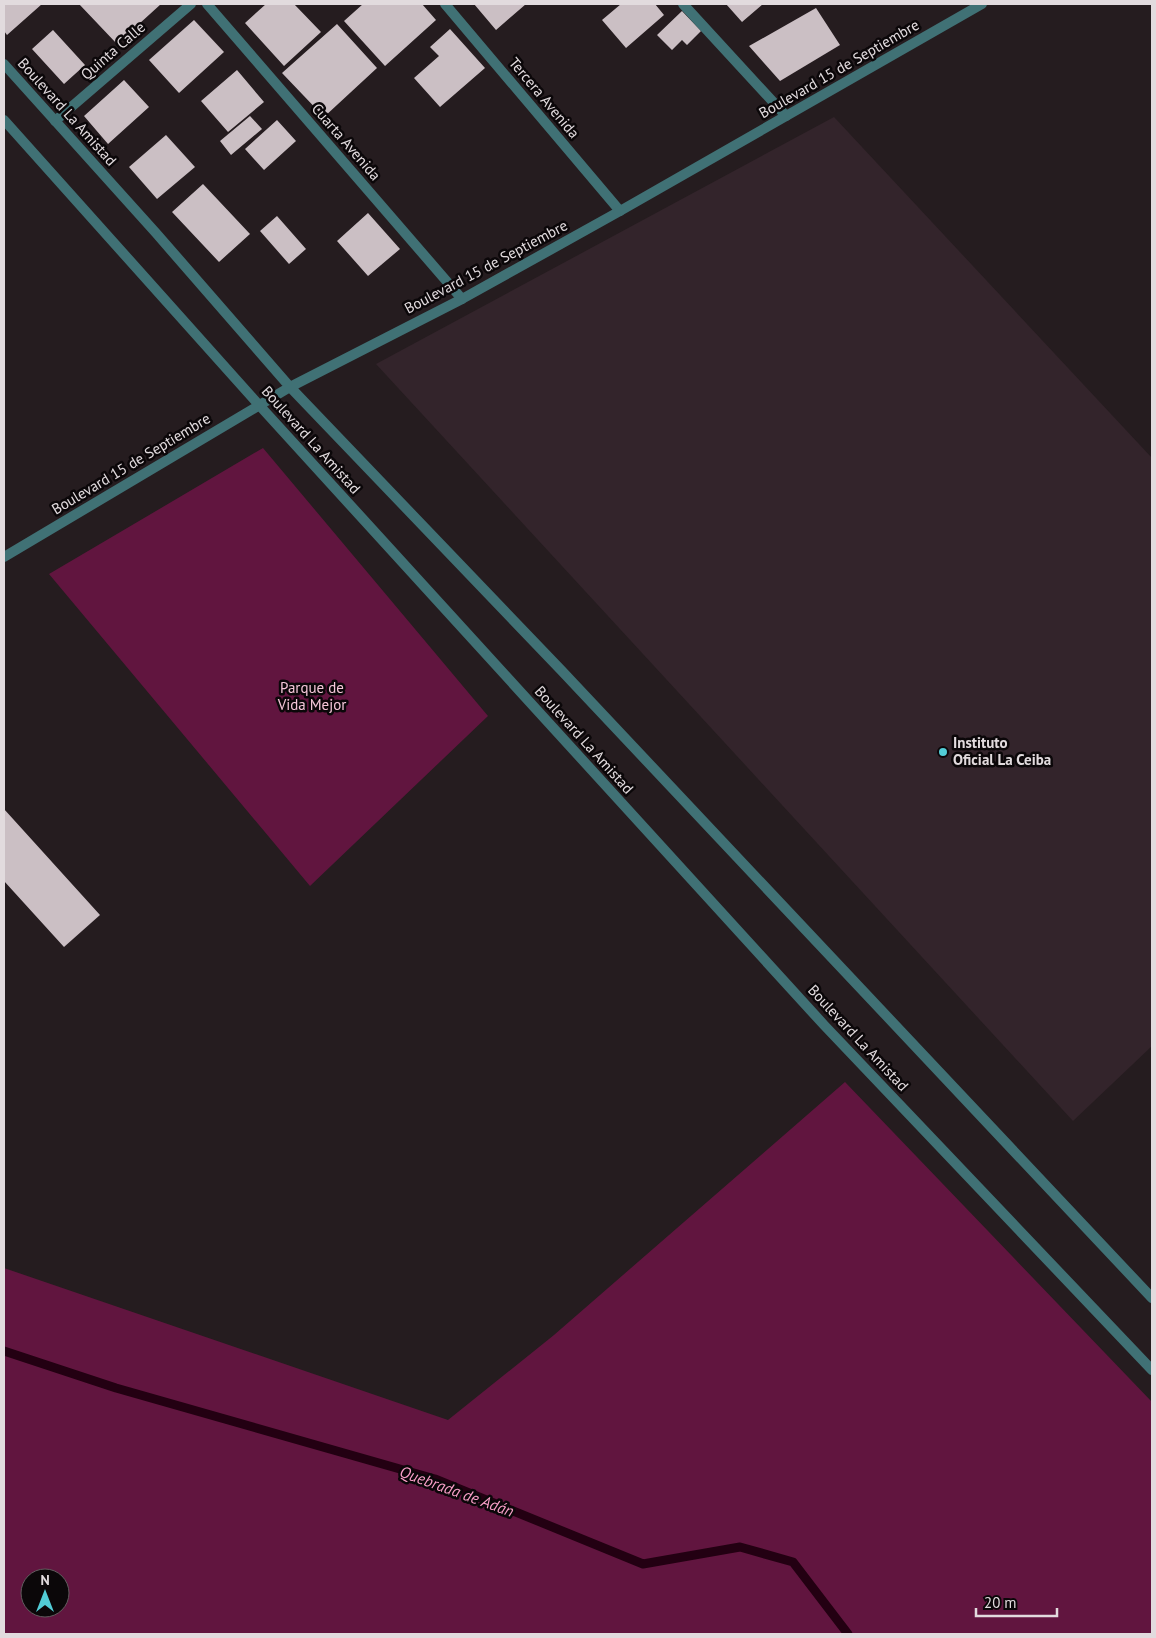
<svg xmlns="http://www.w3.org/2000/svg" width="1156" height="1638" viewBox="0 0 1156 1638" font-family="'PT Sans',sans-serif">
	<style>
		.built { fill: #33242b }
		.green { fill: #61153f; fill-rule: evenodd }
		.lines { fill: none; stroke-linecap: round; stroke-linejoin: round }
		.stream { stroke: #230012; stroke-width: 9 }
		.building { fill: #cbbfc4 }
		.minor { stroke: #407175; stroke-width: 10 }
		.tertiary { stroke: #407175; stroke-width: 10 }
		.poi-dot { fill: #52ccd6; stroke: #0b0709; stroke-width: 2 }
		.labels { text-anchor: middle; stroke-width: 5; stroke-linejoin: round; paint-order: stroke }
		.street-label { font-size: 15px; fill: #e2dbde; stroke: #0b0709 }
		.park-label { font-size: 15px; fill: #f5c6d9; stroke: #0b0709 }
		.poi-label { font-size: 15px; font-weight: bold; fill: #e2dbde; stroke: #0b0709; text-anchor: start }
		.water-label { font-size: 16px; font-style: italic; fill: #f89ec7; stroke: #0b0709 }
	</style>
	<rect width="100%" height="100%" fill="#251c1f"/>
	<!-- built -->
	<path class="built" d="M834,117l318,341v588l-79,75 -697,-757z"/>
	<!-- green -->
	<path class="green" d="M263,448l225,268 -178,170 -261,-312z
		M845,1082l307,320v232h-1148v-366l444,152 106,-85zM30,1578h30v30h-30z"/>
	<g class="lines">
		<!-- stream -->
		<path class="stream" d="M4,1351l112,37 319,91 208,85 97,-17 53,15 55,72"/>
	</g>
	<!-- building -->
	<path class="building" d="M4,4h38l-35,31 -3,-4z
		M79,4h82l-44,40z
		M266,4h28l27,28 -37,34 -39,-43z
		M363,4h59l14,16 -51,46 -41,-45z
		M474,4h52l-30,26z
		M621,4h34l9,11 -38,33 -24,-28z
		M726,4h37l-21,18z
		M816,8l24,37 -60,36 -31,-35z
		M682,11l19,20 -14,14 -5,-5 -10,10 -15,-15z
		M194,20l30,32 -45,41 -30,-33z
		M337,24l40,44 -53,49 -42,-44z
		M450,29l35,39 -45,39 -26,-29 25,-22 -9,-9z
		M53,30l32,35 -21,19 -32,-35z
		M237,70l27,32 -36,30 -27,-31z
		M124,80l25,27 -41,37 -24,-28z
		M250,116l12,13 -31,26 -11,-14z
		M277,120l19,21 -32,29 -19,-21z
		M166,135l29,32 -38,32 -28,-32z
		M203,184l47,50 -31,28 -47,-50z
		M368,213l32,36 -32,27 -31,-35z
		M277,216l29,33 -17,15 -29,-33z
		M4,809l96,106 -36,32 -60,-66z"/>
	<g class="lines">
		<!-- minor -->
		<path class="minor" d="M207,4l255,295
			M445,4l175,207
			M683,4l103,112
			M55,121l136,-117"/>
		<!-- tertiary -->
		<path class="tertiary" d="M4,64l152,169 134,154 271,283 591,628
			M4,120l255,285 565,620 328,345
			M4,557l286,-170 172,-88 158,-88 362,-207"/>
	</g>
	<!-- markers -->
	<circle class="poi-dot" cx="943" cy="752" r="5"/>
	<g class="labels">
		<!-- street labels -->
		<g class="street-label">
			<text transform="translate(113 51) rotate(-41)" y="5">Quinta Calle</text>
			<text transform="translate(839 69) rotate(-30)" y="5">Boulevard 15 de Septiembre</text>
			<text transform="translate(544 98) rotate(50)" y="5">Tercera Avenida</text>
			<text transform="translate(67 112) rotate(48)" y="5">Boulevard La Amistad</text>
			<text transform="translate(346 142) rotate(49)" y="5">Cuarta Avenida</text>
			<text transform="translate(486 267) rotate(-28)" y="5">Boulevard 15 de Septiembre</text>
			<text transform="translate(311 440) rotate(48)" y="5">Boulevard La Amistad</text>
			<text transform="translate(131 464) rotate(-31)" y="5">Boulevard 15 de Septiembre</text>
			<text transform="translate(584 740) rotate(48)" y="5">Boulevard La Amistad</text>
			<text transform="translate(858 1038) rotate(47)" y="5">Boulevard La Amistad</text>
		</g>
		<!-- park labels -->
		<g class="park-label">
			<text x="312" y="693">Parque de<tspan x="312" dy="17">Vida Mejor</tspan></text>
		</g>
		<!-- poi labels -->
		<g class="poi-label">
			<text x="953" y="748">Instituto<tspan x="953" dy="17">Oficial La Ceiba</tspan></text>
		</g>
		<!-- water labels -->
		<g class="water-label">
			<text transform="translate(457 1491) rotate(20)" y="6">Quebrada de Adán</text>
		</g>
	</g>
	<!-- border -->
	<rect width="1156" height="1638" fill="none" stroke="#e2dbde" stroke-width="10"/>
	<!-- north arrow -->
	<g transform="translate(45 1593)"><circle r="24" fill="#0b0709" stroke="#615c5e"/>
	<path d="M0-4L9 19L0 12L-9 19Z" fill="#52ccd6"/>
	<text y="-8" font-size="14" font-weight="bold" text-anchor="middle" fill="#e2dbde">N</text>
	</g>
	<!-- scale -->
	<path d="M976 1608v8h81v-8" fill="none" stroke="#e2dbde" stroke-width="2.5"/>
	<text x="984" y="1608" font-size="15" fill="#e2dbde" stroke="#0b0709" stroke-width="4" paint-order="stroke">20 m</text>
</svg>
